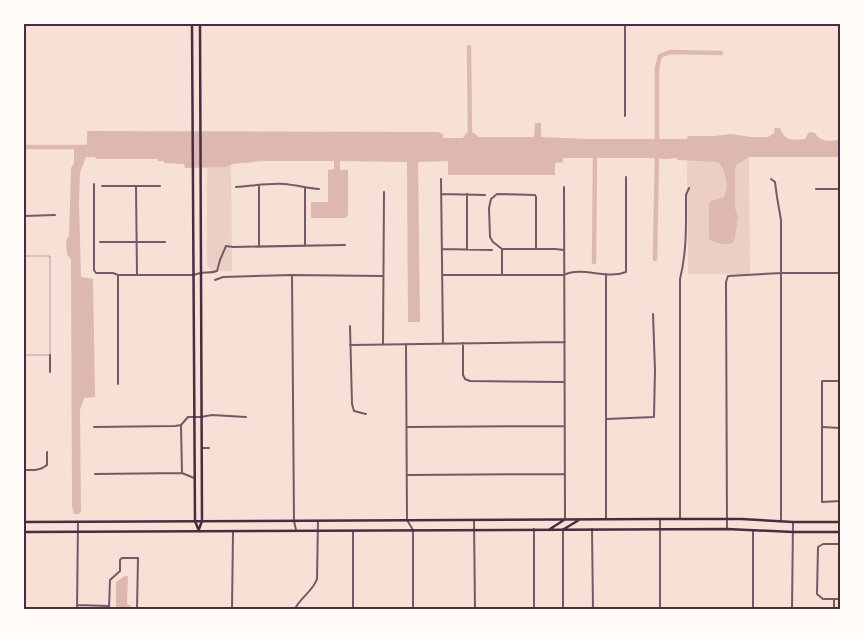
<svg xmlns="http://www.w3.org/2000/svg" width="864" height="633" viewBox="0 0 864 633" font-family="'Alegreya Sans',sans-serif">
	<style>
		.green { fill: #ebcfc5 }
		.water { fill: #dcb8b0 }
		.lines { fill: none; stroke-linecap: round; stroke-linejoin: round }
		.canal { stroke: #dcb8b0; stroke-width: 4.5 }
		.service { stroke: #755966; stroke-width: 0.5 }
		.minor { stroke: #755966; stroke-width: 2 }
		.tertiary { stroke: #755966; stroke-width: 2 }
		.secondary { stroke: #4a2c40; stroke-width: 2.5 }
		.primary { stroke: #4a2c40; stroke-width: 2.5 }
		.neatline { fill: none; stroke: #4a2c40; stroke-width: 2 }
	</style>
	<rect width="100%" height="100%" fill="#f7e1d7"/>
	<!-- green -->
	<path class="green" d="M207,157h24l1,114h-20l-5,-6z
		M687,157h62l1,117h-62z"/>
	<!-- water -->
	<path class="water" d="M535,123h6v14l48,2h98l1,-3h26l17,-2 20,3h17l6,-4 1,-5h5c6,14 11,12 25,11l4,-7 6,1c5,9 17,9 25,6v18h-90l-13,7 -2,4v40l3,8 -3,22 -2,5c-9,3 -17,0 -24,-4v-35l2,-3 12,-3c7,-11 3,-28 -5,-36l-40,-2 -2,-2 -10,1 -16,-1h-87v4l-8,1v12h-107v-14l-30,1 2,160h-12l-1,-160 -67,-1v9h8v45l-3,3h-34v-16h17v-32l6,-1v-8h-71l-31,3 -6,3 -41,1 -1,-4 -20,-1v-2h-6v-2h-62l-1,-2h-9l-6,16 -1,29 2,75 12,2 2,118 -11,1 -4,12 1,101 -2,3h-5l-2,-8 -1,-247 -4,-4 -1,-15 3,-4 2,-68 3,-5v-16h13v-16l351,1 5,2v4h20l3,-5h8l4,4h56z
		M125,576h3l-1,28 4,2v3h-15v-27z"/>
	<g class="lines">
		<!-- canal -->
		<path class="canal" d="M469,47l1,91
			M657,143v-75l3,-12 10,-4 51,1
			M24,147h66
			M655,259l2,-106
			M594,262l1,-108"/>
		<!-- service -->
		<path class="service" d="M24,256h26v99h-26"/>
		<!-- minor -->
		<path class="minor" d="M625,116v-92
			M441,179l2,164
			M771,179l4,3 2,15 4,23v301
			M94,184v86l2,3h17l5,2h76c9,-4 15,-1 23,-4l3,-11 6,-14 7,1 112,-2
			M259,185v62
			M102,186h58
			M136,186l1,89
			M236,187c16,-1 32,-4 48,-3 12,1 23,4 35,5
			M564,187l1,332
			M305,188v58
			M816,189h24
			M441,194l44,1
			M24,216l31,-1
			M100,242h65
			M536,248v-51l-1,-2 -38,-1 -6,5 -2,9 1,29 3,5 9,7h53l9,1
			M442,249l50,1
			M467,250v-56
			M292,275l2,246 2,9
			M442,275h122c19,-9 42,5 62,-3v-95
			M502,275v-26
			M215,280l8,-3 69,-2 91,1
			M350,326l2,78 2,7 12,3
			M463,343v32l2,4 5,2 93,1
			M383,344l1,-152
			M406,344l1,176 6,10v79
			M350,345l215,-3
			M50,355v17
			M840,381h-18v121l18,-1
			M118,384v-109
			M606,419l48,-2 1,-47 -2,-56
			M181,426l1,47
			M94,427l81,-1 6,-1 7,-8h13l11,-2 34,2
			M407,427l157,-1
			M823,427l17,1
			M202,448h7
			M24,470c9,0 16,1 23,-5v-13
			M95,474l87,-1 12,5
			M407,475l157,-1
			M606,519v-245
			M660,519v90
			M680,519v-240c7,-28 6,-55 6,-84l3,-7
			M474,520l1,89
			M563,529v80
			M592,529l1,80
			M727,529l-1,-247 2,-6 53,-3h59
			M840,544h-17l-5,3 -1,47 6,5h17
			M77,605l32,1
			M77,609l1,-87
			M109,609l1,-29 10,-9v-11l2,-2h16l-1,51
			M232,609l1,-77
			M295,609c5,-11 18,-18 22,-30l1,-58
			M353,609v-77
			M534,609v-80
			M753,609v-79
			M792,609l1,-87
			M834,609v-10"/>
		<!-- tertiary -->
		<path class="tertiary" d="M151,24h234"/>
		<!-- secondary -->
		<path class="secondary" d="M192,24l3,497 4,10
			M199,529l3,-8 -2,-497"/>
		<!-- primary -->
		<path class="primary" d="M24,522l636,-3h81l52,3h47
			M550,529l14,-9
			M564,529l15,-9
			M24,532l703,-3 66,3h47"/>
	</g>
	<!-- border -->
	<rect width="864" height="633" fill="none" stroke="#fffaf5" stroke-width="50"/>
	<rect x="25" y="25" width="814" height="583" class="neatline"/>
</svg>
